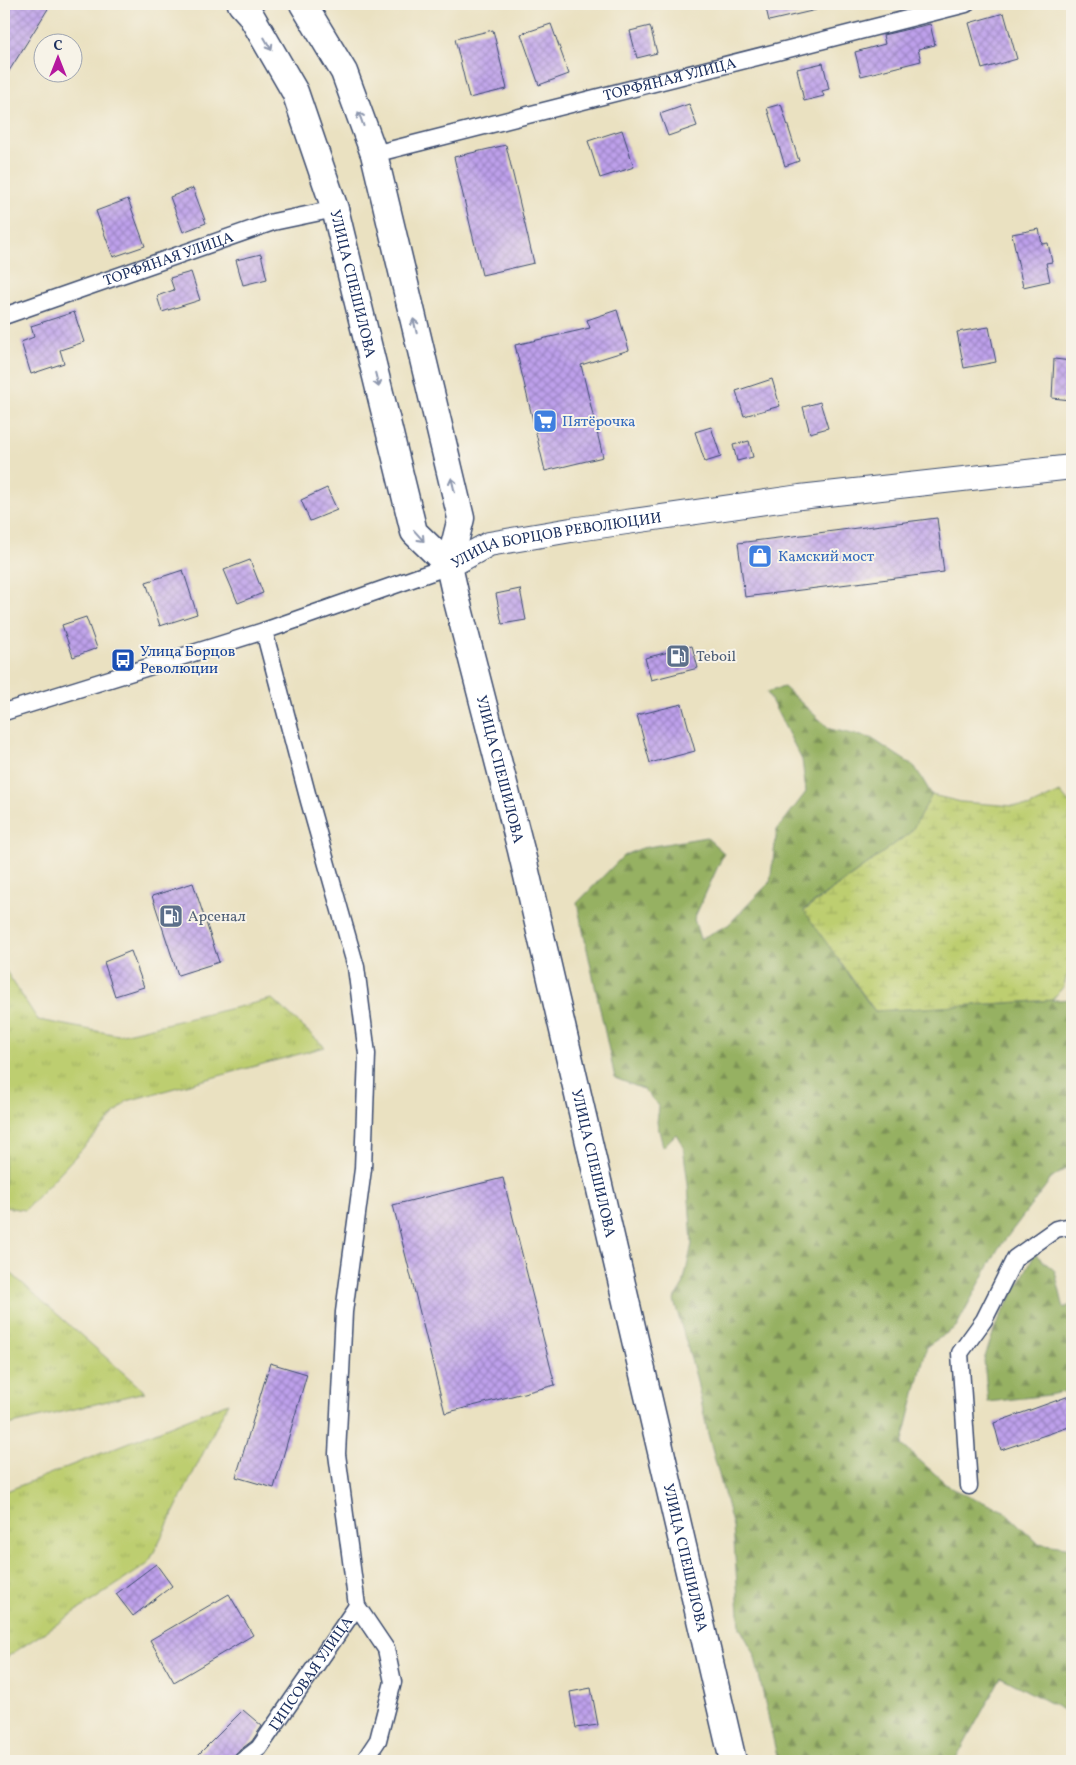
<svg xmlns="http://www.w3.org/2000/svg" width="1076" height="1765" viewBox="0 0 1076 1765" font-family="Vollkorn,serif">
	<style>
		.grass { fill: url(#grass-tufts); stroke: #6c7e67 }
		.forest { fill: url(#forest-firs); stroke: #587060 }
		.wetland { fill: url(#wetland-marsh); stroke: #6c7e67 }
		.building { fill: url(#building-cross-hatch) }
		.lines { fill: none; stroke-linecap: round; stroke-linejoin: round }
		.street-casing { stroke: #3a4a6d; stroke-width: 19 }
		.secondary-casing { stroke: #3a4a6d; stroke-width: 26 }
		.primary-casing { stroke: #3a4a6d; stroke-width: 29 }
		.street { stroke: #fff; stroke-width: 16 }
		.secondary { stroke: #fff; stroke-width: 24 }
		.primary { stroke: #fff; stroke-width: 26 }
		.oneway { stroke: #8d97ae }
		.labels { text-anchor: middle; stroke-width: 4; stroke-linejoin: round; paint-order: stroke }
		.street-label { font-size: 15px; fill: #1b2f5e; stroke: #f7f3e8 }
		.shop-label { font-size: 15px; fill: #366cbe; stroke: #f7f3e8; text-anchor: start }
		.transit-label { font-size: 15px; fill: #164399; stroke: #f7f3e8; text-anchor: start }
		.service-label { font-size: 15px; fill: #4e5e75; stroke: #f7f3e8; text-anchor: start }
	</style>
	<defs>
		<pattern id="grass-tufts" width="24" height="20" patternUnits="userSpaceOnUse" patternTransform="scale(1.25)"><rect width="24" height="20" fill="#bdce70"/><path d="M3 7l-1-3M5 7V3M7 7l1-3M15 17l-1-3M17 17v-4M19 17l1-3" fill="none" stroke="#a2b163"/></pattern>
		<pattern id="forest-firs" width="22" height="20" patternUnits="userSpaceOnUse" patternTransform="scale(1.25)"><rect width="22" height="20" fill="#96b162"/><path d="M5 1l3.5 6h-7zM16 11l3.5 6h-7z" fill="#7a9054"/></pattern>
		<pattern id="wetland-marsh" width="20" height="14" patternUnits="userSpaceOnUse" patternTransform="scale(1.25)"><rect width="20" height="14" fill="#bdce70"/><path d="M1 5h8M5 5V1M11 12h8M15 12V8" fill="none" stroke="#a2b163"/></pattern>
		<pattern id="building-cross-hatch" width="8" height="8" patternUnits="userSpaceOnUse" patternTransform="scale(1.25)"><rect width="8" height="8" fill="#bea0eb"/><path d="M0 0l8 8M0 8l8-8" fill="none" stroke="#9a83c2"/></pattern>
	</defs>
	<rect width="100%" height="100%" fill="#f7f3e8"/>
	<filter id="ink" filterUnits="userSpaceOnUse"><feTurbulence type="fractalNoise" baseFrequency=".02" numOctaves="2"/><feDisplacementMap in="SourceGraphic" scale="10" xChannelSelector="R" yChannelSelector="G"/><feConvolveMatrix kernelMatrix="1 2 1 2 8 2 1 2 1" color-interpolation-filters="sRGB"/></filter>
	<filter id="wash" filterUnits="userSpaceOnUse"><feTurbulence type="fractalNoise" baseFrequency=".0096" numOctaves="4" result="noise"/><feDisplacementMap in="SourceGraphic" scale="20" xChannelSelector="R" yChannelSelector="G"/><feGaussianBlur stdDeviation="1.12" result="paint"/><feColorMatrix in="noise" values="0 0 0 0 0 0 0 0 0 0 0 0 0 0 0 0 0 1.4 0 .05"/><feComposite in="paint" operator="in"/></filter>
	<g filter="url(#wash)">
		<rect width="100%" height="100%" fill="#eae1c1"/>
		<!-- grass -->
		<path class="grass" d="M4,968l34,52 80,15 154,-36 53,48 -198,54 -102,109 -21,-3z
			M4,1267l141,125 -141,34z
			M228,1403l-80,161 -144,95v-167z"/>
		<!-- forest -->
		<path class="forest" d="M784,687l46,42 41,9 44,29 17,28 -21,37 -107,78 70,101 198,-12v165l-21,15 -53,70 -42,78 -29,19 -25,99 49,43 53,23 34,32 34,5v162h-9l-62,-33 -46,84h-177l-24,-108 -14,-25 -7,-101 -25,-93 -12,-57 -22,-77 9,-15 9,-41 -4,-60 -5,-38 -7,-12 -13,13 -6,-25 2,-16 -16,-17 -28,-11 -38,-175 46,-47 19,-8 64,-11 18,16 -30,66 6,20 28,-14 42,-43 7,-52 29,-38 -4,-32 -35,-68z
			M1035,1254l20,17 9,38 8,-6v87l-23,5 -61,7 -4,-42 12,-35z"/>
		<!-- wetland -->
		<path class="wetland" d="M1060,792l12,14v154l-8,26 -12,14 -177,11 -71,-100 107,-79 21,-37 29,7 67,5z"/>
		<g id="blocks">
			<!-- building -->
			<path class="building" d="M4,4h47l-47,75z
				M765,4h51v6l-47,11z
				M1004,13l13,46 -35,10 -13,-46z
				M551,24l18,50 -30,11 -18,-51z
				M930,24l5,21 -17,4 3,12 -60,15 -6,-24 30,-8 -2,-9z
				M650,26l7,27 -20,5 -7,-27z
				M493,30l14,59 -38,9 -14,-59z
				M823,63l6,26 -7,2 2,5 -20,5 -7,-32z
				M689,104l8,22 -29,10 -8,-22z
				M781,104l18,57 -14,5 -18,-58z
				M622,130l12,37 -34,11 -12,-37z
				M506,145l28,118 -52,12 -28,-118z
				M193,188l13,35 -23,9 -13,-35z
				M128,199l17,47 -32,11 -17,-46z
				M1039,229l3,15 6,-1 4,19 -6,1 4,18 -27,6 -11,-53z
				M261,254l6,25 -24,6 -7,-25z
				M191,272l9,28 -38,12 -5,-16 17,-6 -4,-12z
				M617,310l12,40 -48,15 22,92 -58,14 -30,-126 75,-17 -3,-8z
				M74,312l10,30 -24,8 4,13 -33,11 -10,-32 13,-5 -3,-11z
				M989,327l7,35 -32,6 -7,-36z
				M1054,359l18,2 -1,39 -19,-2z
				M772,379l8,27 -36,10 -8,-25z
				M820,402l8,26 -18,5 -7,-26z
				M711,427l10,30 -16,5 -10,-30z
				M749,441l4,16 -16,4 -4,-16z
				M327,488l10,22 -27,11 -9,-21z
				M937,518l7,54 -199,25 -7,-54z
				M250,560l13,33 -25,10 -14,-33z
				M183,570l14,44 -37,12 -14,-44z
				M520,589l6,31 -24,4 -6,-30z
				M86,617l11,31 -24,9 -11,-32z
				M692,646l6,22 -47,12 -6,-22z
				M682,704l13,47 -45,12 -13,-48z
				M193,883l26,79 -41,13 -26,-79z
				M131,951l13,36 -29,9 -11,-34z
				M503,1178l52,207 -110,28 -52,-208z
				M270,1363l37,11 -33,114 -38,-11z
				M1072,1395v31l-71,24 -7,-27z
				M156,1564l16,22 -39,30 -17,-22z
				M229,1594l24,41 -79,47 -24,-42z
				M591,1688l7,37 -22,3 -6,-36z
				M243,1710l19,16 -10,15 -16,12 -6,8h-38z"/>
		</g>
	</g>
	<g filter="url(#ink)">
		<use href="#blocks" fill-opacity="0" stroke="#3a4a6d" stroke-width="1"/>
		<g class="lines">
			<!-- street casing -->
			<g class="street-casing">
				<g id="street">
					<path id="s1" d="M374,154l592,-150"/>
					<path id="s2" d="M4,316l269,-94 62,-13"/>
					<path d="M264,631l45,170 47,166 11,87 -4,115 -19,143 -7,142 20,152 29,43 7,33 -15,58 -14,21"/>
					<path d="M4,712l260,-81 185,-65"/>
					<path d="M969,1486l-9,-133 24,-33 31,-62 41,-29 16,-3"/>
					<path id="s3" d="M242,1761l17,-13 98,-142"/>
				</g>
			</g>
			<!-- secondary casing -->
			<g class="secondary-casing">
				<g id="secondary">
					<path id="s4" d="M449,566l40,-22 82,-14 229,-33 272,-30"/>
				</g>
			</g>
			<!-- primary casing -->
			<g class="primary-casing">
				<g id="primary">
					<path id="s5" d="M241,4l9,10 45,78 40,117 79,323 35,34"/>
					<path id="s6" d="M303,4l41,68 30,82 87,364 -12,48 7,31 65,253 212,911"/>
				</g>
			</g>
			<!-- street -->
			<use href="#street" class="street"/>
			<!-- secondary -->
			<use href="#secondary" class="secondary"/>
			<!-- primary -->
			<use href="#primary" class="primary"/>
		</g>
		<!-- one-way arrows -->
		<defs><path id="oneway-shaft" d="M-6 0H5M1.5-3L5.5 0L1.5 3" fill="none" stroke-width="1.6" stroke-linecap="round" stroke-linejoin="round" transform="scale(1.25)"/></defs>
		<g class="oneway">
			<use href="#oneway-shaft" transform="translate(268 44) rotate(60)"/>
			<use href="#oneway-shaft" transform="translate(361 119) rotate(-110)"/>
			<use href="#oneway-shaft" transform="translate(415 326) rotate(-103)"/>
			<use href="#oneway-shaft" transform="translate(377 380) rotate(76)"/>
			<use href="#oneway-shaft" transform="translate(453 485) rotate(-103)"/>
			<use href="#oneway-shaft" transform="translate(419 536) rotate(48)"/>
		</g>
	</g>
	<!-- icons -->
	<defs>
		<g id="supermarket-square" transform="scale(1.25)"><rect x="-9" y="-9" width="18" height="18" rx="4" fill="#3f7fe0" stroke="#f7f3e8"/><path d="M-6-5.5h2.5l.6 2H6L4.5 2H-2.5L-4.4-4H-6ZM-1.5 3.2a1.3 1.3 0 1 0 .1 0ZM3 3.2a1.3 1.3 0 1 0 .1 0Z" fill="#fff"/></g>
		<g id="shop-square" transform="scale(1.25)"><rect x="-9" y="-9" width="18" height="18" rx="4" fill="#3f7fe0" stroke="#f7f3e8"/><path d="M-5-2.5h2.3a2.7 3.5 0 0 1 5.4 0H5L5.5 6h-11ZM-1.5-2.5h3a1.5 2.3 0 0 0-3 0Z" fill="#fff"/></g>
		<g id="fuel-square" transform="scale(1.25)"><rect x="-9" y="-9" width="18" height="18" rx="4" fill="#5c6f8a" stroke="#f7f3e8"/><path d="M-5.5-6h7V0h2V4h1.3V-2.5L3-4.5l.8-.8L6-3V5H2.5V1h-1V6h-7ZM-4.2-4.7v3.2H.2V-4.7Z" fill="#fff"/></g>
		<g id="bus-square" transform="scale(1.25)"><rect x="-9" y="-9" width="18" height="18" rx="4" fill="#1a4fb4" stroke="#f7f3e8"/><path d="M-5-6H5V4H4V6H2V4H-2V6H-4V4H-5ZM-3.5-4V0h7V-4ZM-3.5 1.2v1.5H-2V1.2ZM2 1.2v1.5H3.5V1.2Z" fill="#fff"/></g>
	</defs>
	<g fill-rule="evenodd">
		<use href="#supermarket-square" x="545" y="421"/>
		<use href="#shop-square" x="760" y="556"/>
		<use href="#fuel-square" x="678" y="656"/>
		<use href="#bus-square" x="123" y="660"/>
		<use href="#fuel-square" x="171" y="916"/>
	</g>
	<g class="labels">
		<!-- street labels -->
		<g class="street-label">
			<text dy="5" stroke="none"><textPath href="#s1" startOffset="305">ТОРФЯНАЯ УЛИЦА</textPath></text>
			<text dy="5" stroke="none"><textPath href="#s2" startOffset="174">ТОРФЯНАЯ УЛИЦА</textPath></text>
			<text dy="5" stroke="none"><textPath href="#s5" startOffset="304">УЛИЦА СПЕШИЛОВА</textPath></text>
			<text dy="5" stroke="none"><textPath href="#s4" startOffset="112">УЛИЦА БОРЦОВ РЕВОЛЮЦИИ</textPath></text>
			<text dy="5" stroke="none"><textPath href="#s6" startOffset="800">УЛИЦА СПЕШИЛОВА</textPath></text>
			<text dy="5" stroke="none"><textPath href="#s6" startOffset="1205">УЛИЦА СПЕШИЛОВА</textPath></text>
			<text dy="5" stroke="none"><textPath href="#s6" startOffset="1610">УЛИЦА СПЕШИЛОВА</textPath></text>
			<text dy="5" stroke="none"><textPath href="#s3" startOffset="112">ГИПСОВАЯ УЛИЦА</textPath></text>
		</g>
		<!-- shop labels -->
		<g class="shop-label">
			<text x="562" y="426">Пятёрочка</text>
			<text x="778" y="561">Камский мост</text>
		</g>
		<!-- transit labels -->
		<g class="transit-label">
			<text x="140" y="656">Улица Борцов<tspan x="140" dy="17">Революции</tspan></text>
		</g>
		<!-- service labels -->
		<g class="service-label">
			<text x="696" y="661">Teboil</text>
			<text x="188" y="921">Арсенал</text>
		</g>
	</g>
	<!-- margin -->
	<rect width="1076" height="1765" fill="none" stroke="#f7f3e8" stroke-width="20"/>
	<!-- north arrow -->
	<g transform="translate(58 58)"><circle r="24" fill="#f7f3e8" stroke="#9fa5b1"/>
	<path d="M0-4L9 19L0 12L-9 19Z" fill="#b5179e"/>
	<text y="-8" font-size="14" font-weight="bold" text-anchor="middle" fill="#1b2f5e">С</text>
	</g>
</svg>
